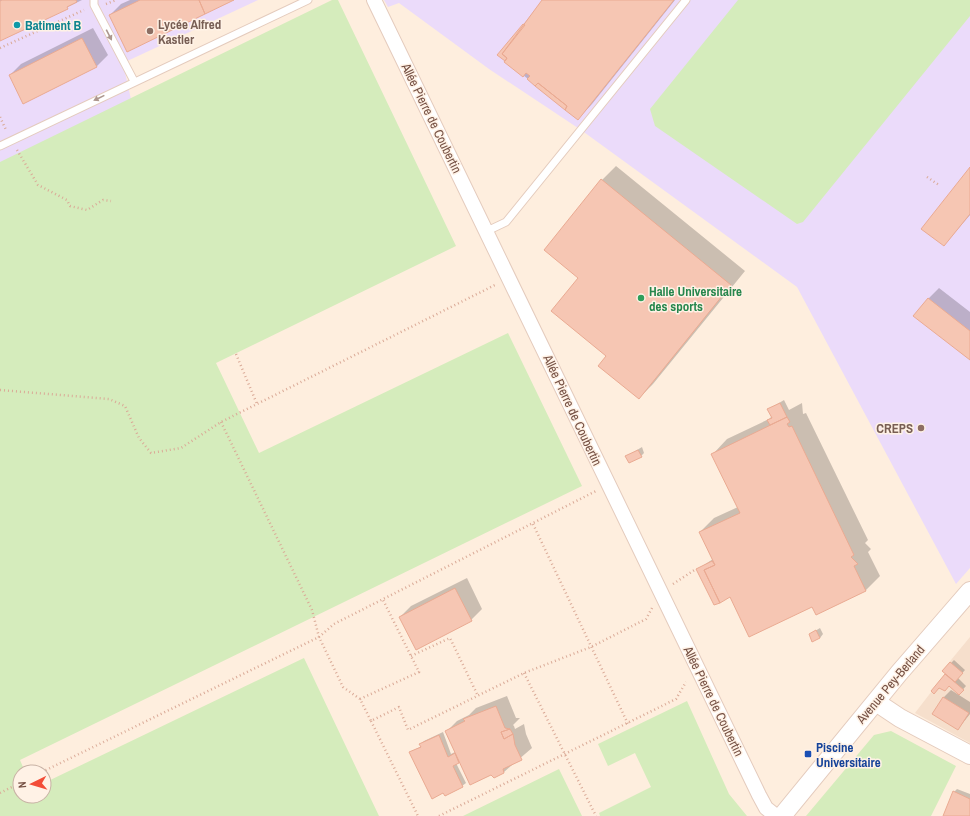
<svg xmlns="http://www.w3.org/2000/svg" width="970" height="816" viewBox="0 0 970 816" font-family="'Archivo Narrow',sans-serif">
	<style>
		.residential { fill: #f6dfcc }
		.education { fill: #ebdbfa }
		.green { fill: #d5ecbc }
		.shadow { fill: #0003 }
		.building { fill: #f6c6b3; stroke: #eaaa92 }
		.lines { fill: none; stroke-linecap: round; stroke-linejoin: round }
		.service-casing { stroke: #e4cbbd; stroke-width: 9 }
		.minor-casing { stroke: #e4cbbd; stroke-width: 16 }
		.tertiary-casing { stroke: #e4cbbd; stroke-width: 20 }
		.path { stroke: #daaa97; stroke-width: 2.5; stroke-dasharray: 1 3; stroke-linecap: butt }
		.service { stroke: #fff; stroke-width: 7 }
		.minor { stroke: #fff; stroke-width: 14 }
		.tertiary { stroke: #fff; stroke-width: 18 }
		.oneway { fill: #ad978f }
		.culture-dot { fill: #0f9aa8; stroke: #fff2e6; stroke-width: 1.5 }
		.education-dot { fill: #8d6e63; stroke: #fff2e6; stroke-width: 1.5 }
		.leisure-dot { fill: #2e9e5b; stroke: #fff2e6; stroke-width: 1.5 }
		.transit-dot { fill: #1a4fb4; stroke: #fff2e6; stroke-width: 1.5 }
		.labels { text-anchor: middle; stroke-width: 3; stroke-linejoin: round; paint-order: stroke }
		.education-label { font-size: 13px; font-weight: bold; fill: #785e54; stroke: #fff2e6; text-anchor: start }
		.culture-label { font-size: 13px; font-weight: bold; fill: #0d838f; stroke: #fff2e6; text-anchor: start }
		.street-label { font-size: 13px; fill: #765144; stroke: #fff2e6 }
		.leisure-label { font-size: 13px; font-weight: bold; fill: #27864d; stroke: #fff2e6; text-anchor: start }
		.transit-label { font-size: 13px; font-weight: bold; fill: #164399; stroke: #fff2e6; text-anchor: start }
	</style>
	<rect width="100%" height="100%" fill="#feeede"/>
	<!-- residential -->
	<path class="residential" d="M970,637v106l-55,-30 30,-39 -3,-3z"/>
	<!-- education -->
	<path class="education" d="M0,0h258l-135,63 9,41 -132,65z
		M384,0h586v568l-14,16 -159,-297 -216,-157 -92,-61 -90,-66 -11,4z"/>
	<!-- green -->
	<path class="green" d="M332,0h6l118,246 -240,117 43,90 249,-120 74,153 -562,274 5,12h-5v24h24v-13l260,-125 75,158h-379v-654z
		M738,0h232v16l-167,206 -6,2 -142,-98 -5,-17z
		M687,701l42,93 18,22h-147l-1,-3 52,-26 -16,-34 -27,13 -10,-22z
		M891,731l65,35 -25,50h-125l68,-81z
		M559,769l23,47h-119z"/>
	<!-- shadow -->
	<path class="shadow" d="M0,0h82l-82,40z
		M130,0h102l-122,15 11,-11z
		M543,0h132l-83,104 -14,15 -55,-44 -14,-18 -10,-2z
		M93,28l15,27 -11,11 -74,36 -13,-27 11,-11z
		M616,166l129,105 -92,113 -14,14 -59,-120 22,-98z
		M970,169v46l-26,30z
		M939,288l31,24v47l-42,-60z
		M784,400l5,10 13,-7 1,11 3,-1 62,127 -3,3 6,6 -3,3 12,24 -14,14 -50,24 -4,-9 -81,-9 -33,-27 15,-10 -13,-27 14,-14 24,-11 -25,-53 14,-15 42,-20 3,-3 -3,-7z
		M642,447l2,6 -3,3h-14z
		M467,578l15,31 -11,11 -71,-3 11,-11z
		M820,628l3,6 -3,4 -10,-4z
		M954,660l11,10 -7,8 8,8 -7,8 -10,-9 -9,2 -7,4 14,-17 -4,-3z
		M951,690l19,12v12l-12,15 -15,-31z
		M507,696l9,22h4l-7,7 1,1 1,3 9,-5 2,10 6,14 -28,24 -13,2 -31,-13 -4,2 10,20 -4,3 -52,-34 12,-6 -1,-2 3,-3 19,-9 8,22 4,-2 -9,-20 11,-11 12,-6 7,-7z
		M957,789l13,5v22h-26l10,-24z"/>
	<!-- building -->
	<path class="building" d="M2,0h74l1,2 -10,5 1,2 -68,32v-40z
		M140,0h59l6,14 -78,38 -18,-37z
		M199,0h35l-29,14z
		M542,0h132l-96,120 -13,-10 2,-4 -29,-23 -3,3 -8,-7 3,-3 -4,-3 -3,4 -19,-15 3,-4 -5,-4z
		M523,24l2,1 -23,29 5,4 -2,3 -8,-6z
		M82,38l15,29 -74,37 -14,-29z
		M538,83l29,23 -2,4 -30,-24z
		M970,167v47l-26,32 -23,-17z
		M601,179l130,106 -92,114 -41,-33 8,-10 -55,-45 27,-33 -34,-28z
		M928,298l42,33v29l-57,-44z
		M780,403l7,14 -17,8 -3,-5 5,-2 -5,-9z
		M787,417l3,5 -3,2 2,3 3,-1 62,129 -3,2 7,7 -4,2 12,25 -50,24 -4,-8 -63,30 -19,-40 -10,6 -16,-33 11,-5 -16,-33 41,-19 -29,-59z
		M638,450l4,7 -13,6 -4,-7z
		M712,561l3,4 -11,5 16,33 -6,2 -18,-36z
		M455,588l17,33 -56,29 -17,-33z
		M816,630l4,8 -8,4 -3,-8z
		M950,662l13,11 -8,9 -13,-11z
		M945,674l19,16 -5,5 -10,-9 -4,5 -6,-3 -5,6 -3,-3z
		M943,697l26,16 -11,17 -26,-16z
		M496,706l9,22 5,1 -9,3 3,7 9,-5 2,11 7,15 -19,9 1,4 -10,5 -3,-3 -21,10 -25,-54 20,-10 -2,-2z
		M510,729l3,5 -9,5 -3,-7z
		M439,735l9,22 7,-4 4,10 -6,3 10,21 -18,9 -2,-3 -11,6 -23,-47 12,-5 -2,-3z
		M953,791l17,8v17h-27z"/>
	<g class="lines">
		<!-- service casing -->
		<g class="service-casing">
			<path id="service" d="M94,0v5l40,76
				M0,146l308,-146
				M487,231l19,-9 180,-222"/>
		</g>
		<!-- minor casing -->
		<g class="minor-casing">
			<path id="minor" d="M374,0l385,795 7,13 10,8"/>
		</g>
		<!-- tertiary casing -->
		<g class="tertiary-casing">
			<path id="tertiary" d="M876,702l24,16 70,37
				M782,816l117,-143 71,-82"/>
		</g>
		<!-- path -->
		<path class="path" d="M106,4l10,-4
			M0,48l84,-38
			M0,117l6,13
			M17,150l21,35 29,15 3,6 17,4 16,-10 8,1
			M927,177l12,8
			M236,354l21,50
			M0,390l109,9 16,7 14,32 12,15 30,-5 40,-26 274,-137
			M221,422l91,188 7,27 24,50 17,12 11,22 28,-14 9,23 116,-57 67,-26 55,-28 6,-11
			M533,524l95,200
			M673,584l23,-15
			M411,656l39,-18 28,58
			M524,673l72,143
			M360,699l59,-27 -36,-72
			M371,721l47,95
			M42,772l277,-135 15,-13 262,-133
			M0,793l20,-10
			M439,816l237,-117 10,-17"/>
		<!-- service -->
		<use href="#service" class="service"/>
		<!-- minor -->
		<use href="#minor" class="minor"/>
		<!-- tertiary -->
		<use href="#tertiary" class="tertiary"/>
	</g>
	<!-- one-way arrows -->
	<defs><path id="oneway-solid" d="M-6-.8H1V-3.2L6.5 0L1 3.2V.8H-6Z"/></defs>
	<g class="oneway">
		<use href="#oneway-solid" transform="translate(109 35) rotate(63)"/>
		<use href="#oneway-solid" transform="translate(99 98) rotate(154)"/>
	</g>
	<!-- markers -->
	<circle class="culture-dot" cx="17" cy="25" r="4"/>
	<g class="education-dot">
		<circle cx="150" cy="31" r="4"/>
		<circle cx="921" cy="428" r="4"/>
	</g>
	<circle class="leisure-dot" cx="641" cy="298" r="4"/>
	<rect class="transit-dot" x="804" y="750" width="8" height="8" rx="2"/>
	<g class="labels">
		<!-- education labels -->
		<g class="education-label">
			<text x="158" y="29">Lycée Alfred<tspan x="158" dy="15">Kastler</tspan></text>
			<text x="913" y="433" text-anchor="end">CREPS</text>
		</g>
		<!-- culture labels -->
		<g class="culture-label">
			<text x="25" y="30">Batiment B</text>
		</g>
		<!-- street labels -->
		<g class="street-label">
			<text transform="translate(432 118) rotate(64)" y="5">Allée Pierre de Coubertin</text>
			<text transform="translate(573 410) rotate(65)" y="5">Allée Pierre de Coubertin</text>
			<text transform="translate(890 684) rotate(-50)" y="5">Avenue Pey-Berland</text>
			<text transform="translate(714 701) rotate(64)" y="5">Allée Pierre de Coubertin</text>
		</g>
		<!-- leisure labels -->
		<g class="leisure-label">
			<text x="649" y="296">Halle Universitaire<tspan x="649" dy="15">des sports</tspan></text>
		</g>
		<!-- transit labels -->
		<g class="transit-label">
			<text x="816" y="752">Piscine<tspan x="816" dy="15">Universitaire</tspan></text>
		</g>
	</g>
	<!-- north arrow -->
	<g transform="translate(32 784) rotate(265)"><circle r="19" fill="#fff2e6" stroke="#c8b2a5"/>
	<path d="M0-3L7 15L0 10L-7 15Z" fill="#f34d38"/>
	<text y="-6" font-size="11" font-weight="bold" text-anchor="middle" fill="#765144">N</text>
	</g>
</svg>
